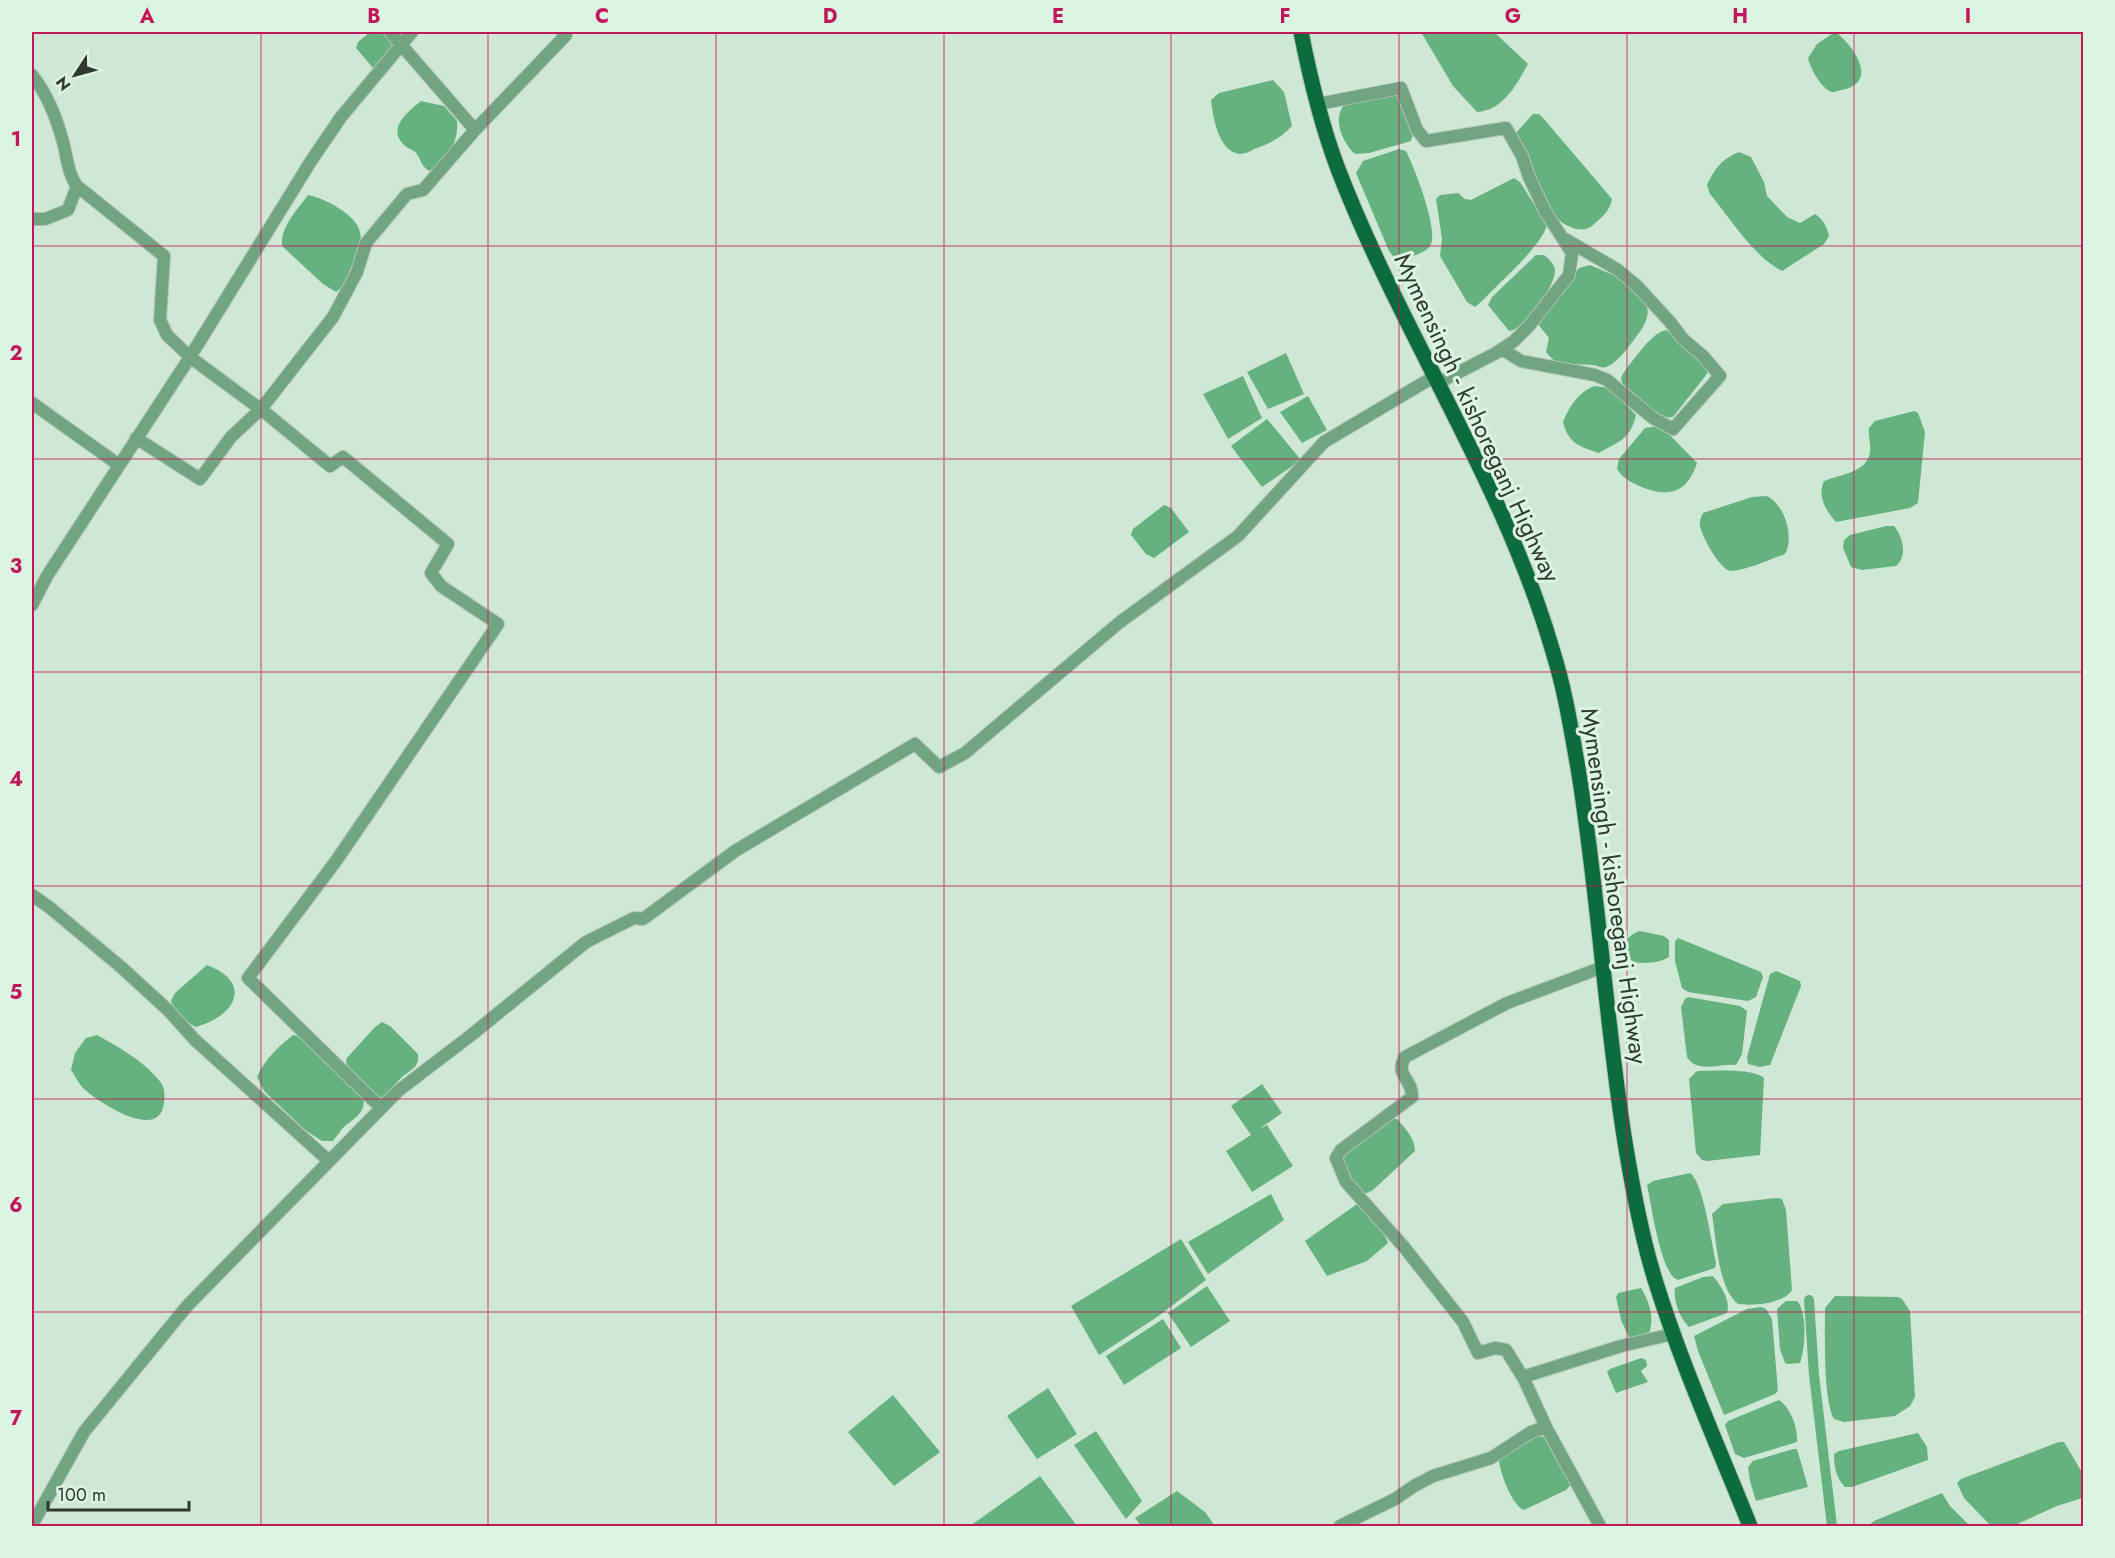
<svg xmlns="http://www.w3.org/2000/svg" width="2115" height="1558" viewBox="0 0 2115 1558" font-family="Jost,sans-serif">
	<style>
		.water { fill: #65b27f }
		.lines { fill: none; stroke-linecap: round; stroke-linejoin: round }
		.canal { stroke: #65b27f; stroke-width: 10 }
		.minor-casing { stroke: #afc4b4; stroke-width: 14 }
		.major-casing { stroke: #afc4b4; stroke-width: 17 }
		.minor { stroke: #71a481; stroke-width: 12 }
		.major { stroke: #0c6c3b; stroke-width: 15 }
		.grid { fill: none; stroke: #c2185b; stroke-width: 1.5; stroke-opacity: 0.55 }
		.labels { text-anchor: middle; stroke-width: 6; stroke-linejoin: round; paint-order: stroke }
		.street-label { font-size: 24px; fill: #2f3932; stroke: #dcf4e2 }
		.neatline { fill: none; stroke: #c2185b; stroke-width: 2 }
		.grid-label { font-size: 20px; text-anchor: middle; font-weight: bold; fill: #c2185b }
	</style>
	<rect width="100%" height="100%" fill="#cfe7d5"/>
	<!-- water -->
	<path class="water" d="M370,32h16l10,12 -23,24 -17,-20 2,-6z
		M1421,32h73l34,32c-12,21 -24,46 -51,48l-24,-26z
		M1832,34h6c18,15 40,49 4,56 -5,1 -10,4 -14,0 -8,-5 -18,-22 -20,-32l9,-14z
		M1273,80l11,12 8,34c-10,11 -21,17 -35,22 -5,2 -11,6 -17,6 -22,-2 -27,-38 -29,-54l8,-7z
		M1397,92l16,42 -2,7 -42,12 -14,1c-14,-13 -24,-38 -8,-52z
		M421,101l23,5 13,15c2,21 -10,41 -28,50 -10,-7 -7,-12 -14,-19 -3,-3 -9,-4 -12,-8 -16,-17 6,-33 18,-43z
		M1533,114h6l5,5 68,80c-2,12 -10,18 -19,26 -14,13 -38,-5 -46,-18 -12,-19 -23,-51 -33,-72z
		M1399,149l7,2c8,16 34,81 24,95 -6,8 -21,11 -30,14l-6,-3 -5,-6 -33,-78 7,-12z
		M1739,152l12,5 13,25 3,14 20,21 13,6 15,-9c8,5 12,13 14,22l-5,8 -42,27c-27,-13 -53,-54 -72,-77l-3,-9c8,-17 15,-26 32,-33z
		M1514,178l6,4 27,43c-6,22 -49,59 -66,77l-6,5 -8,-5 -27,-46 2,-17 -6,-40 4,-4 18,-2 7,6 6,1z
		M308,195c16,3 48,19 52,37 3,11 -4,27 -9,36 -4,9 -7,19 -15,24l-13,-8 -41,-38c-2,-19 16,-37 26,-51z
		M1536,255h8c5,4 10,8 11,15 1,16 -31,60 -46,61l-21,-26 4,-8z
		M1590,265c18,8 64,24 57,52 -2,9 -9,17 -14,24 -6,8 -17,23 -27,26 -5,2 -8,-2 -13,-2 -20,-3 -32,7 -47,-13l3,-14 -12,-15 42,-55z
		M1666,330l13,9 28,27v8l-34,43c-18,4 -38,-23 -51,-34l-1,-5 3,-6c9,-11 28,-40 42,-42z
		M1286,353l18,41 -36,15 -21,-37z
		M1243,376l19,42 -34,21 -25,-45z
		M1594,386l16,2 26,27c-6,25 -17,26 -37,38 -19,-6 -31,-10 -36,-31 7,-17 15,-29 31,-36z
		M1308,396l19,34 -25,13 -22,-31z
		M1914,411l4,2 7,19 -7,71 -8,5 -74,14c-10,-11 -19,-26 -12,-41 15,-6 44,-9 46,-29 1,-8 -2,-16 -1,-24l6,-7z
		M1267,419l34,41 -39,27 -31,-41z
		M1658,426l6,3 33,34c-9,28 -26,35 -53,25 -11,-5 -20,-8 -27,-19l2,-10 26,-31z
		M1767,496c17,8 28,41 18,58 -14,5 -40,17 -54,17 -11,-1 -29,-34 -31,-45 -1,-5 1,-9 3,-13l49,-16z
		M1164,505l7,3 18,24 -35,26 -8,-4 -15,-19 2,-6z
		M1886,526h8c9,11 14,30 2,40l-34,4 -11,-3 -8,-19 1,-8 6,-5z
		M1640,931l24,5 5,4v17c-9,6 -25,7 -36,5 -12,-12 -10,-26 7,-31z
		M1678,938l83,34 2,5 -7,20 -8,4 -60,-9 -6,-4 -7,-27v-20z
		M207,965c47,18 28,51 -11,62 -11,-5 -22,-14 -25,-26l4,-8z
		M1776,971l24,10 1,5 -31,79 -10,2 -12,-3 -1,-7 23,-83z
		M1688,997l52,9 7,5 -5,43 -6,11c-16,-2 -39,9 -49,-8l-6,-50 4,-8z
		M382,1022l8,4 28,28v7l-3,6 -13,10 -19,20 -4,1 -32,-28 -1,-11 29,-32z
		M97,1035c21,12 44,24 60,43 8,8 8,15 7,25 -5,40 -65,-1 -80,-14 -5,-5 -9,-13 -13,-19l4,-17 11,-15z
		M293,1035l9,2 61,60c4,17 -11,22 -21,32 -3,4 -6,8 -9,12h-11l-17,-11 -41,-39 -7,-14c8,-18 21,-30 36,-42z
		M1697,1071c17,0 55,-3 67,7l-4,77 -53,6 -5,-1 -6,-7 -7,-74z
		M1262,1084l20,29 -24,17 9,-5 26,41 -41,26 -26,-41 25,-16 -20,-29z
		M1392,1119h5c8,9 18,19 18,32l-42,39 -6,3h-8l-8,-10 -10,-22 4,-6z
		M1690,1173c13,8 22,72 26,90l-1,5 -37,12 -4,-2c-15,-16 -22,-70 -27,-93l6,-4z
		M1271,1194l13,26 -76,54 -20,-32z
		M1776,1198l6,1 4,11 6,80c-9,14 -38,16 -54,14 -20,-15 -22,-66 -26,-90l11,-10z
		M1357,1204c13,6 26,25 31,39l-21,18 -40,15 -22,-35z
		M1181,1239l25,41 -49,37 -58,38 -28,-49z
		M1713,1276c8,10 18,24 14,37l-38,14c-9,-9 -16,-26 -14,-39l28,-11z
		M1207,1286l23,35 -39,26 -23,-34z
		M1641,1288c8,13 14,30 8,45l-19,6 -9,-19 -5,-23 2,-4z
		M1835,1296l63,1 4,2 8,12 5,86 -5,9 -15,10 -51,6 -10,-3c-11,-19 -9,-86 -9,-111z
		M1786,1301h11c11,11 8,49 3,62l-12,1 -3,-1 -5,-14 -3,-40z
		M1761,1307l5,2 6,10 6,72 -3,3 -51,21 -26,-64 -4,-15 53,-27z
		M1163,1319l18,29 -57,37 -18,-29z
		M1641,1358l5,2 1,6 -6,5 7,11 -32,11 -9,-21 3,-3z
		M1048,1388l29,46 -40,25 -30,-43z
		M893,1395l47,57 -46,34 -46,-54z
		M1779,1400c12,8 19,28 18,42l-53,16 -9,-4 -10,-29 3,-4z
		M1096,1431l46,70 -16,18 -52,-74z
		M1918,1433l9,14 1,13 -76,27h-7c-9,-9 -11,-21 -11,-33l5,-3z
		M1541,1436l4,2 25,41v7l-4,4 -42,20c-12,-4 -26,-41 -25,-53l35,-20z
		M2059,1442h5l19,32 -1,24 -25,8 -44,20h-22l-27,-28 -7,-15 4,-4z
		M1793,1449h4l11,38 -52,14 -6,-20 -2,-14 5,-6z
		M1040,1476l37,50h-107z
		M1177,1491l28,21 10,14h-74l-6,-8z
		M1942,1493l8,13 20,20h-102l6,-5z"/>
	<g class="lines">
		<!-- canal -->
		<path class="canal" d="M1809,1300l5,75 18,151"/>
		<!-- minor casing -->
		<g class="minor-casing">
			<path id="minor" d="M390,32l85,98
				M32,75c15,19 25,44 31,67 4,15 5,32 14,44l87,70 -4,64 7,15 23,22 77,57 63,52 13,-9 105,87 -17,29 10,13 57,38 -162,237 -88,117 133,130
				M1318,104l83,-16 16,42 9,11 80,-13 16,28 7,21 16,34 27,42 -3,22 -40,51 -15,15 -18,12 -58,30
				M32,219h13l23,-9 9,-24
				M1502,349l19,12 74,14 12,5 46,38 20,11 47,-53 -17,-20 -20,-17 -13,-17 -33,-36 -19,-16 -53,-31
				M32,403l87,62
				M136,438l64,41 31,-42 30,-28 72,-92 24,-45 9,-29 41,-49 16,-4 52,-60 91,-95 -4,-3
				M32,605l15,-29 143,-219 121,-196 30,-44 71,-85
				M32,895l17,12 72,60 47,43 27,30 134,121
				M1524,1379l-18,-29 -11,-2 -17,5 -15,-31 -59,-75 -58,-65 -10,-24 5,-8 71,-53c1,-18 -18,-22 -7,-40l102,-54 96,-36
				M32,1525l52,-93 103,-126 211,-215 72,-55 116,-94 48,-24 9,1 92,-68 180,-107 24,23 26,-14 155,-131 118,-86 86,-94 111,-66
				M1340,1526l55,-27 19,-13 19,-10 58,-18 40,-26 15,-5
				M1600,1526l-54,-99 -22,-48 2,-3 95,-30 52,-12"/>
		</g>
		<!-- major casing -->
		<g class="major-casing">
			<path id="major" d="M1301,32c9,46 20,92 37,137 63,164 166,313 215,483 12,38 18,77 25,116 20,122 27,246 46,368 8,50 17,100 32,147 26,83 62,163 94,243"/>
		</g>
		<!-- minor -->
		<use href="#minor" class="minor"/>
		<!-- major -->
		<use href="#major" class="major"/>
	</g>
	<!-- grid -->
	<path class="grid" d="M261,32v1494M488,32v1494M716,32v1494M944,32v1494M1171,32v1494M1399,32v1494M1627,32v1494M1854,32v1494M32,246h2052M32,459h2052M32,672h2052M32,886h2052M32,1099h2052M32,1312h2052"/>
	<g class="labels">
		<!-- street labels -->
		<g class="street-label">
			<text transform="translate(1477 418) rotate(65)" y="8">Mymensingh - kishoreganj Highway</text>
			<text transform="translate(1614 886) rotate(82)" y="8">Mymensingh - kishoreganj Highway</text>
		</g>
	</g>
	<!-- border -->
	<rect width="2115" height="1558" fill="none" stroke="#dcf4e2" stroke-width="66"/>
	<!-- north arrow -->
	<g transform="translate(75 75) rotate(234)" stroke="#dcf4e2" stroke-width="4.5" paint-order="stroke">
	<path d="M0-4.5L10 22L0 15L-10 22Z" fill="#2f3932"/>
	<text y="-9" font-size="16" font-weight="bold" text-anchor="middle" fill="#2f3932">N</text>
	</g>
	<!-- scale -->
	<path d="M48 1501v9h141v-9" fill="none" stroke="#2f3932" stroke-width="3"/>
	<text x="57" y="1501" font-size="18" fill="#2f3932" stroke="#dcf4e2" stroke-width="4.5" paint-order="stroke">100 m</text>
	<rect x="33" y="33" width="2049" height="1492" class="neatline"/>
	<g class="grid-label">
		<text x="147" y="23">A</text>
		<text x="374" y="23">B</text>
		<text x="602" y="23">C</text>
		<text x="830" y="23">D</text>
		<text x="1058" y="23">E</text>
		<text x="1285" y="23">F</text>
		<text x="1513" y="23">G</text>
		<text x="1740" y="23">H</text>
		<text x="1968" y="23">I</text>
		<text x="16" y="146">1</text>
		<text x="16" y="360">2</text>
		<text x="16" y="573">3</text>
		<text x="16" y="786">4</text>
		<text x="16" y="999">5</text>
		<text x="16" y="1212">6</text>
		<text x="16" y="1425">7</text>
	</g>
</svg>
